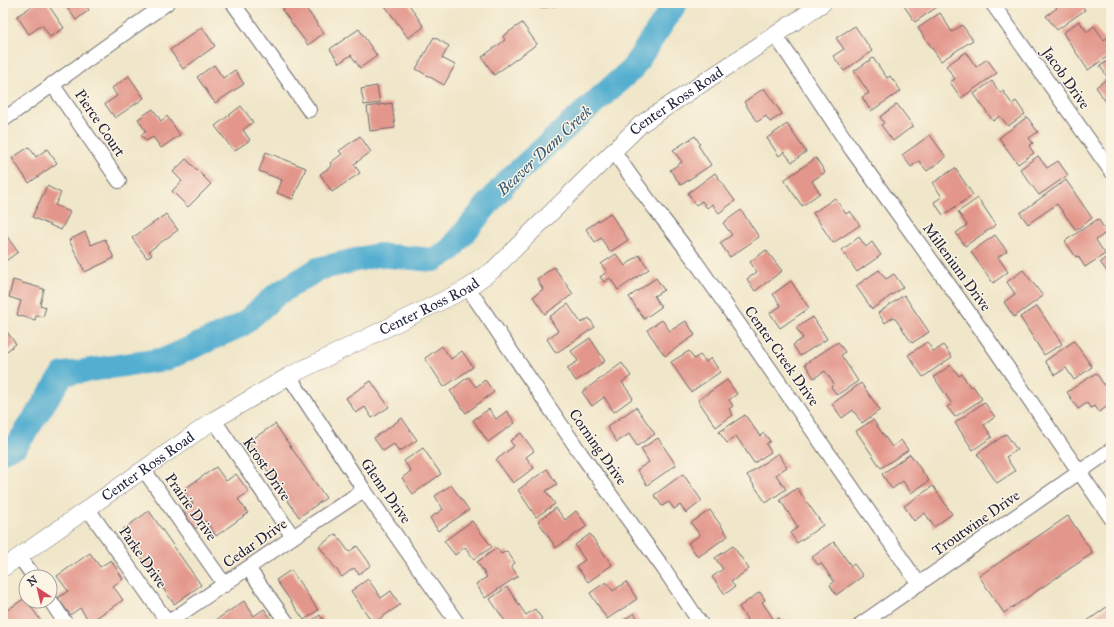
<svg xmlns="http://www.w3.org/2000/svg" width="1114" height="627" viewBox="0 0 1114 627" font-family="'IM FELL Great Primer',serif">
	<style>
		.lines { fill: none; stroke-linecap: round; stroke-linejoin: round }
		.river { stroke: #52aed0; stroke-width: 24 }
		.building { fill: #e3968b }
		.minor-casing { stroke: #6a676d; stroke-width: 16 }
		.tertiary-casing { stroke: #6a676d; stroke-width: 18 }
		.minor { stroke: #fff; stroke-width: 14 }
		.tertiary { stroke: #fff; stroke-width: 17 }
		.labels { text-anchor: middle; stroke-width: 3; stroke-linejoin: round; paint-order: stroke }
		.street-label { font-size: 15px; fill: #22223b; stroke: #fcf5e5 }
		.water-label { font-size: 16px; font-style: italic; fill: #355a77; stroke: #fcf5e5 }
	</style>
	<rect width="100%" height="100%" fill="#fcf5e5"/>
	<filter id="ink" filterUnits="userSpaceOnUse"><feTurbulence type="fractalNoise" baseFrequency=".025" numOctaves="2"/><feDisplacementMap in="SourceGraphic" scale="8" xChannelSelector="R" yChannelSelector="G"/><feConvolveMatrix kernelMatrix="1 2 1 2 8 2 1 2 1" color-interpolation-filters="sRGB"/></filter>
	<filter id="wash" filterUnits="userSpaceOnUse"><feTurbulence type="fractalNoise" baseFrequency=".012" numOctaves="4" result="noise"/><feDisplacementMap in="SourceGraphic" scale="16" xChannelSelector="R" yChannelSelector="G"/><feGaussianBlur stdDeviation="0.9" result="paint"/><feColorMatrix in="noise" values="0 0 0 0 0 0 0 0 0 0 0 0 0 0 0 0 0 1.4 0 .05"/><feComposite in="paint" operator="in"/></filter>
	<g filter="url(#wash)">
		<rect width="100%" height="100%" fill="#f0e6c9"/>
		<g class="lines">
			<!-- river -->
			<path class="river" d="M3,451l14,-6 46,-71 103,-15 76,-34 34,-30 42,-26 59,-14 57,5 16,-10 57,-69 125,-112 44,-66"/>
		</g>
		<g id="blocks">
			<!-- building -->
			<path class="building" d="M37,3h10l17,25 -14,9 -8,-12 -13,9 -12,-18z
				M64,3h20l5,7 -13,10z
				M291,3h11l22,30 -16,12 -26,-35z
				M383,3h25l16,24 -16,11z
				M540,3h21v2l-21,3z
				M902,3h41l-28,19z
				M1053,3h27l5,7 -28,20 -11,-14 11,-8z
				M940,13l12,19 10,-7 11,15 -32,21 -23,-33z
				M1079,21l8,11 7,-6 10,14 4,-3 3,5v12l-23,16 -25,-37z
				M522,23l15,21 -43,31 -12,-18 23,-17 -2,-4z
				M855,26l17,25 -28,20 -11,-15 11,-7 -8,-11z
				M202,27l13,19 -32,23 -13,-19z
				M359,29l18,27 -17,12 -9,-13 -12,8 -9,-14z
				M434,37l15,9 -7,12 13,7 -11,20 -28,-16z
				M966,52l10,15 11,-8 10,14 -36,25 -11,-16 5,-3 -9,-13z
				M873,58l14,20 3,-2 11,15 -30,20 -9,-14 7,-4 -15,-22z
				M1111,59v40l-5,3 -10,-15 12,-9 -8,-12z
				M214,65l9,13 12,-8 9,14 -29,19 -18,-26z
				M129,76l15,22 -29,20 -10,-14 12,-8 -5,-8z
				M992,81l8,12 3,-2 9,13 4,-3 9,13 -17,12 -8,-10 -7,5 -19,-27z
				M377,86l3,17 -16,2 -3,-16z
				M764,88l18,26 -12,8 -4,-6 -9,6 -13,-20z
				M392,103l3,25 -25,3 -3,-24z
				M897,104l16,22 -20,15 -12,-16 3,-2 -4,-6z
				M241,106l12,16 -10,8 7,10 -16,11 -19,-25z
				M153,109l8,12 6,-5 13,19 -19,13 -8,-11 -7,4 -5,-6 5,-3 -8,-13z
				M1027,117l11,15 -9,6 4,5 -4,3 5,7 -16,11 -19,-26z
				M787,124l19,28 -14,10 -8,-10 -5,4 -12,-18z
				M930,135l16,22 -19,14 -8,-10 -8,6 -9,-12z
				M360,136l11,16 -17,12 6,9 -28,19 -12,-18 12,-8 -2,-3 12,-9 -3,-3z
				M695,136l5,8 -2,1 13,20 -30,20 -11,-15 12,-8 -9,-12z
				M29,147l7,10 11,-8 10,14 -28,20 -17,-25z
				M266,152l40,16 -13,31 -16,-6 5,-13 -23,-9z
				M1038,156l9,12 11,-7 10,14 -29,20 -19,-26z
				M816,158l9,14 -13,9 8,12 -18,13 -18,-26z
				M186,159l25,25 -23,23 -16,-16 10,-10 -9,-9z
				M955,168l18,27 -30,20 -9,-13 8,-5 -9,-14z
				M715,173l20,28 -16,12 -7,-9 -5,4 -5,-7 -6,4 -8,-12z
				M1066,180l26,38 -16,12 -19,-26 -29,20 -8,-11z
				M47,186l14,7 -6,12 15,7 -9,18 -29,-13z
				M835,198l11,16 4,-3 10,14 -27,18 -20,-30z
				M978,198l18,27 -31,21 -9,-13 11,-8 -9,-13z
				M741,210l18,27 -29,20 -10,-14 12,-8 -9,-12z
				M610,213l18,27 -18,12 -9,-14 -6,4 -9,-13z
				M166,214l12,16 -29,21 3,4 -5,3 -15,-20z
				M1098,219l9,13 -11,8 9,14 -20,13 -7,-11 -2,1 -11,-16z
				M3,231l15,21 -15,11z
				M85,232l6,13 14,-6 9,19 -29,14 -16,-32z
				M995,235l12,16 -9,6 10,15 -15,11 -22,-31z
				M859,237l7,10 6,-5 9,13 -24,17 -15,-22z
				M766,250l16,21 -27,20 -8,-12 10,-7 -7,-10z
				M616,254l9,12 14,-11 10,14 -31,21 -8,-12 -6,4 -4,-5 7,-5 -6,-8z
				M1111,254v23l-11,-15z
				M554,267l19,27 -28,20 -12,-17 10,-8 -6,-10z
				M879,270l7,9 8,-5 9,13 -31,22 -16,-23z
				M1023,270l20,26 -29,21 -10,-15 11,-8 -8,-12z
				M656,278l8,12 -10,6 7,11 -17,12 -15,-22z
				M13,280l31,9 -4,16 6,2 -3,10 -7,-2 -1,5 -18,-5 4,-14 -12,-4z
				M791,281l18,27 -29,20 -10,-15 11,-7 -8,-12z
				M904,295l25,37 -17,11 -18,-26 -9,6 -7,-10z
				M568,304l13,19 8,-5 6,9 -39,26 -9,-14 11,-8 -9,-14z
				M1037,306l25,38 -18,11 -24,-38z
				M813,317l14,22 -27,17 -7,-11 10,-7 -7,-10z
				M662,320l8,11 16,-10 9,14 -30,21 -18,-26z
				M4,328l12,16 -13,10v-25z
				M590,338l15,23 -29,20 -9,-13 11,-7 -7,-10z
				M1074,341l18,26 -18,13 -8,-12 -11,7 -10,-14z
				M838,342l7,10 -4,3 17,26 -21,14 -6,-8 3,-3 -9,-13 -11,7 -9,-14z
				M927,342l7,10 9,-7 9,12 -29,20 -15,-22z
				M442,346l9,13 11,-8 11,16 -29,20 -19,-29z
				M689,351l5,8 6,-4 6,7 5,-4 9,14 -29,20 -20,-30z
				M622,363l9,13 -9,6 11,16 -19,14 -10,-15 -12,9 -10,-14z
				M951,365l8,11 3,-2 8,13 3,-1 9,13 -27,18 -8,-10 5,-3 -18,-27z
				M1096,373l15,22v9l-12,8 -4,-6 -5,2 -3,-5 -9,6 -11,-17z
				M468,377l8,10 9,-7 9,12 -28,21 -16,-22z
				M727,380l10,14 -8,6 4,6 -4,3 4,6 -17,12 -18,-27z
				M371,381l18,26 -17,11 -7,-11 -9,6 -10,-15z
				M861,383l19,27 -18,13 -9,-13 -11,8 -10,-14z
				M984,402l11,15 -11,8 8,12 -19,13 -18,-27z
				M636,407l19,27 -18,12 -8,-12 -12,8 -10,-15z
				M489,409l7,10 11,-8 8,12 -27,19 -15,-22z
				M745,415l15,21 4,-3 6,8 -4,3 5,8 -17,11 -18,-27 -9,7 -8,-11z
				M402,418l15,22 -18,12 -5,-8 -11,7 -9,-13z
				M873,420l19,27 9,-7 7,10 -27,18 -25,-37z
				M275,424l51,74 -27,19 -51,-75z
				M521,433l13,18 -8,6 8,11 -21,15 -17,-23 18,-14 -4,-5z
				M1006,434l11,16 -11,7 9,14 -18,12 -20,-29z
				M658,438l18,27 -29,20 -10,-15 12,-8 -8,-13z
				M423,448l18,26 -28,20 -11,-16 9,-7 -7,-10z
				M778,453l9,14 -11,8 10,14 -20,14 -19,-28z
				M910,454l19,27 -18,12 -8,-12 -11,8 -10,-15z
				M216,467l10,14 10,-7 13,18 -11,7 10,14 -32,23 -10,-15 -11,8 -12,-18 10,-7 -10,-14z
				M547,469l10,15 -11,7 9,13 -19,13 -18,-27z
				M683,474l19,27 -16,12 -6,-8 -6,4 -5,-7 -7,4 -8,-11z
				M451,485l18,25 -31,21 -8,-13 13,-9 -8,-13z
				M933,486l19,28 -18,13 -9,-14 -11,8 -10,-15z
				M797,488l26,37 -26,18 -7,-10 8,-6 -18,-27z
				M556,508l9,12 11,-9 11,15 -31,22 -18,-27z
				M710,510l18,26 -30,21 -10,-14 12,-8 -9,-12z
				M149,511l52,74 -27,19 -52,-74z
				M1068,516l25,37 -89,60 -25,-37z
				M472,521l20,26 -18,12 -9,-12 -10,8 -11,-14z
				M336,534l13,18 8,-6 14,19 -12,9 -5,-6 -12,9 -23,-31z
				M590,534l22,31 -24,17 -12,-16 9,-6 -10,-15z
				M834,542l17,24 3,-2 9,12 -27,19 -6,-10 4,-3 -13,-19 -3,2 -6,-8z
				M733,546l16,23 -18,13 4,5 -10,7 -13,-17 11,-8 -8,-11z
				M497,548l4,6 6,-3 8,12 -4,3 7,10 -33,22 -9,-14 11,-7 -10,-15z
				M90,553l10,14 11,-7 12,19 -10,7 10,14 -33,22 -10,-14 -10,7 -12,-17 10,-7 -11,-15z
				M291,570l27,40 -14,10 -28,-40z
				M368,579l13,19 10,-7 9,14 -27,18 -22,-32z
				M606,582l7,9 13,-9 11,17 -30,20 -17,-26z
				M507,587l19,28 9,-6 7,10 -8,5h-27l-17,-25z
				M760,592l5,8 -3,2 13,19 4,-3 5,6h-39l-1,-2 3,-3 -8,-12z
				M25,598l18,26h-40v-11z
				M244,601l10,15 10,-7 11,15h-65z
				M1111,604v18l-3,2h-25z
				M634,613l7,11h-23z
				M320,615l6,9h-20z"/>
		</g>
	</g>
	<g filter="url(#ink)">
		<use href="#blocks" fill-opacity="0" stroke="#6a676d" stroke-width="1"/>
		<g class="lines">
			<!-- minor casing -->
			<g class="minor-casing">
				<path id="minor" d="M233,3l76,107
					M992,3l119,168
					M776,36l76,114 133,185 126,183
					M52,84l67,97
					M3,120l164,-117
					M614,151c25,41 58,77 86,117 73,105 146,210 219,316
					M468,288l113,166 83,115 37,55
					M289,376l75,114 94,134
					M214,420l79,117
					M144,470l81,115
					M88,509l81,115
					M19,556l15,21
					M248,568l40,56
					M50,600l16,24
					M166,624l127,-87 71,-47
					M861,624l250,-174"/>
			</g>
			<!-- tertiary casing -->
			<g class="tertiary-casing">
				<g id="tertiary">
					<path id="s1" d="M3,568l211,-148 75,-44 179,-88 25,-18 148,-146 182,-121"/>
				</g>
			</g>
			<!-- minor -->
			<use href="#minor" class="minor"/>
			<!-- tertiary -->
			<use href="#tertiary" class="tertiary"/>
		</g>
	</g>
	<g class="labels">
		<!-- street labels -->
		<g class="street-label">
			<text transform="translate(1066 78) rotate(55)" y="5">Jacob Drive</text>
			<text dy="5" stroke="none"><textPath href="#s1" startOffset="825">Center Ross Road</textPath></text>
			<text transform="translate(100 123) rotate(56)" y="5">Pierce Court</text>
			<text transform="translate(957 267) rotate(54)" y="5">Millenium Drive</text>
			<text dy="5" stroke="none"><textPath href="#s1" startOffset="501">Center Ross Road</textPath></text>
			<text transform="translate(782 356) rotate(55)" y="5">Center Creek Drive</text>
			<text transform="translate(598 447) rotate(55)" y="5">Corning Drive</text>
			<text dy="5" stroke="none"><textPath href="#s1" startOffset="177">Center Ross Road</textPath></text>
			<text transform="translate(267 469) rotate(56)" y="5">Krost Drive</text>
			<text transform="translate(386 491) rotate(55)" y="5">Glenn Drive</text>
			<text transform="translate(191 507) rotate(55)" y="5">Prairie Drive</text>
			<text transform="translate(976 523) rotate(-35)" y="5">Troutwine Drive</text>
			<text transform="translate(255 543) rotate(-35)" y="5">Cedar Drive</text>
			<text transform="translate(143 557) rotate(55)" y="5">Parke Drive</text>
		</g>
		<!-- water labels -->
		<g class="water-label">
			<text transform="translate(544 150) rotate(-43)" y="6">Beaver Dam Creek</text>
		</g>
	</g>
	<!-- margin -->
	<rect width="1114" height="627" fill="none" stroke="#fcf5e5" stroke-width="16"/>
	<!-- north arrow -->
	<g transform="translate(38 589) rotate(325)"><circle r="19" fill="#fcf5e5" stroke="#a5a1a1"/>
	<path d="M0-3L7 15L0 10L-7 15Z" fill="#d1495b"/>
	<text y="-6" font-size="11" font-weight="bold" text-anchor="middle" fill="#22223b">N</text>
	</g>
</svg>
